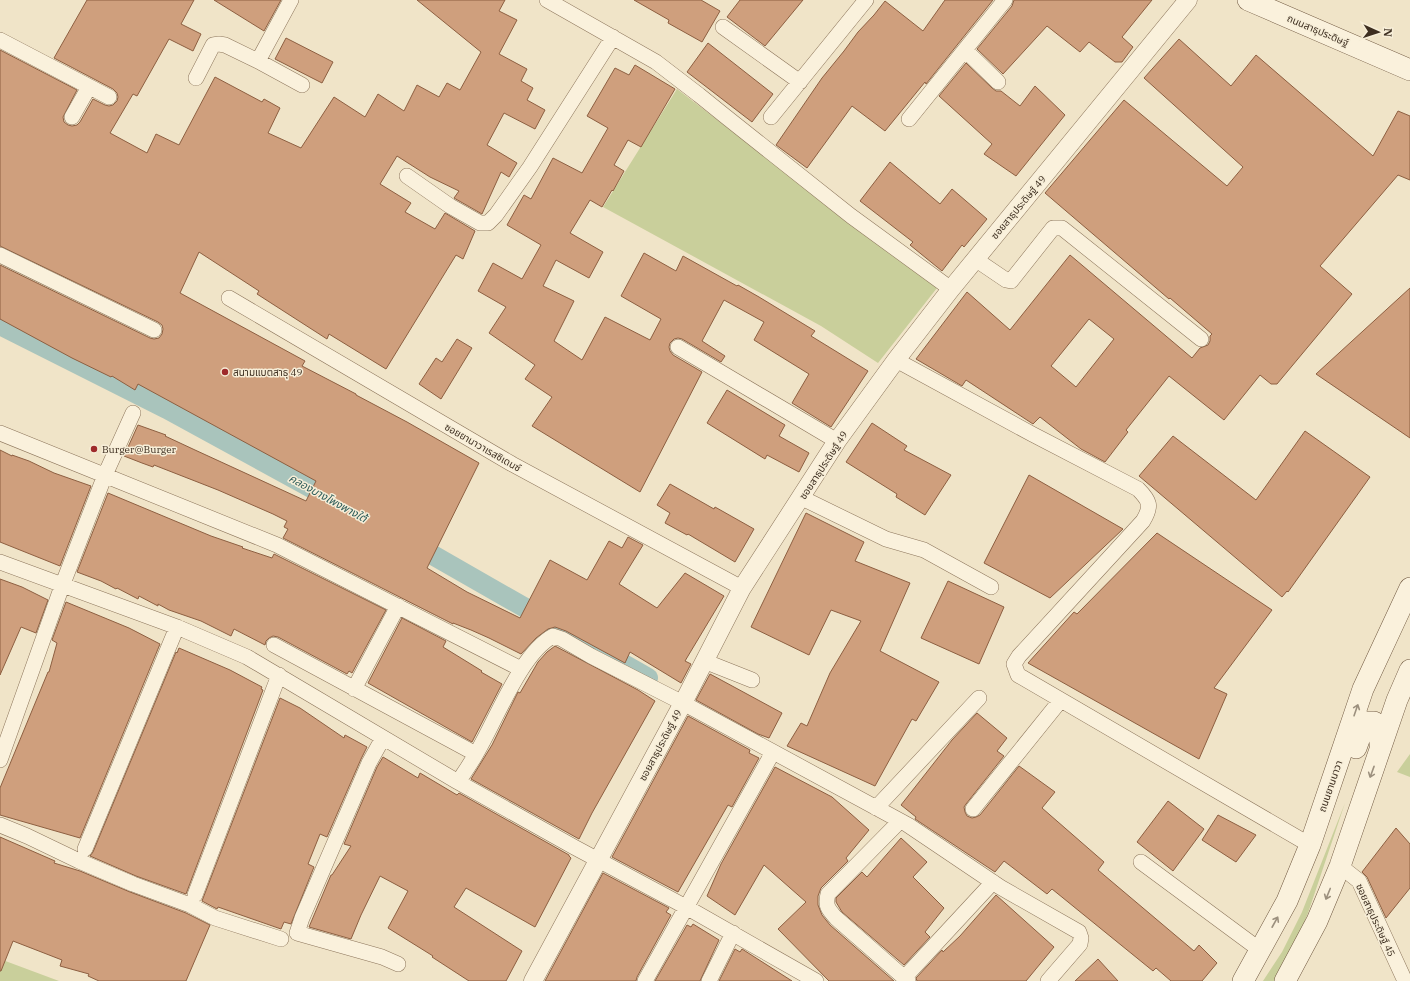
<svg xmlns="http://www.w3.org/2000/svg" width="1410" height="981" viewBox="0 0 1410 981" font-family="'IBM Plex Serif','Noto Sans Thai',serif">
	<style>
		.green { fill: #c9cf9b }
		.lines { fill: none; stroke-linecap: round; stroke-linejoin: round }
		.canal { stroke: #a9c4bc; stroke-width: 20 }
		.building { fill: #cf9f7d; stroke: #8d5f41; fill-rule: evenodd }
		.minor-casing { stroke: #8d765c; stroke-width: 16 }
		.tertiary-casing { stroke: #8d765c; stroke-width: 19 }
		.secondary-casing { stroke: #6f573f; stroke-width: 22 }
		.minor { stroke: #faf1dc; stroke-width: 15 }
		.tertiary { stroke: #faf1dc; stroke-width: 18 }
		.secondary { stroke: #faf1dc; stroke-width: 21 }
		.oneway { stroke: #9c907e }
		.poi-dot { fill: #9e2a2b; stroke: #f7eed8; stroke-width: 1.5 }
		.labels { text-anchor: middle; stroke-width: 3; stroke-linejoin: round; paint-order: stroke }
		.street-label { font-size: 10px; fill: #3d2e20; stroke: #f7eed8 }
		.poi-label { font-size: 10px; fill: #3d2e20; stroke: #f7eed8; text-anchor: start }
		.water-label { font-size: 11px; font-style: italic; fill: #2f5d5a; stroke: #f7eed8 }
	</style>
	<rect width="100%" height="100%" fill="#f0e4c8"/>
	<!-- green -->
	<path class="green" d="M677,89l260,199 -59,75 -57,-37 -218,-119z
		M1410,754v23l-13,-5z
		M1345,803l-37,110 -15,37 -18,31h-12l19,-29 20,-40z
		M0,959l59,22h-59z"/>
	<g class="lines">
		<!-- canal -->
		<path class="canal" d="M0,325l167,84 170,93
			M410,542l238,136"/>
	</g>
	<!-- building -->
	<path class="building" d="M87,0h107l-13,24 20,10 -8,17 -24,-12 -32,57 -4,-2 -23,39 37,20 9,-19 23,11 36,-68 47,25 2,-3 16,9 -12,25 33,15 33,-51 31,20 13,-23 26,17 13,-26 22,12 8,-14 13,7 21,-38 -64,-52h88l-6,11 18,9 -18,34 28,15 -6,12 12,7 -6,12 18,10 -10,19 -31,-16 -17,32 30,18 -8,14 -8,-5 -19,42 -28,-16 5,-7 -29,-14 -33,-21 -17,28 31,19 -6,9 30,17 10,-16 30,18 -12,28 -7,-4 -70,114 -57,-35 -2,5 -70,-45 2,-3 -60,-39 -19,41 125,68 -3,5 54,28v1l51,27 72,41 -52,105 40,24 53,26 30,-58 37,20 22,-39 13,7 6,-11 15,8 -24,39 38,24 28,-35 39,23 -39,65 6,3 -10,19 -51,-31 -5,11 -59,-32 -11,-4 -7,2 -12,9 -15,16 -32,-16 -18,-8 -18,-7v1l-170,-86 5,-9 -4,-2 3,-6 -14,-7 -55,-24 -64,-25 -1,2 -11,-4 -18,-7 14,-31 28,10 -1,1 30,14 111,51 10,-20 -178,-97 -3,6 -23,-14 -1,1 -39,-19 -72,-39v-54l150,73 4,1 5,-1 3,-4 1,-5 -1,-4 -4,-3 -158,-76v-196l77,40 -14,27 1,5 4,3 4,1 5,-1 3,-3 13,-23 12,6 4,1 4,-1 4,-4 1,-4 -1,-4 -4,-4 -59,-31z
		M214,0h67l-17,31z
		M634,0h67l19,11 -18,31 -34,-19 1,-3z
		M740,0h63l-38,46 -38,-29z
		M945,0h48l-67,84 -1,-2 -40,49 -33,-25 -45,62 -31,-23 46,-67 22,-27 14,-19 16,-17 11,-14 38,30z
		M1014,0h138l-30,37 11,10 -11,15h-7l-26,-20 -9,10 -33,-26 -44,48 -26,-25 35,-43z
		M286,38l47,24 -11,21 -47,-24z
		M1179,39l52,47 25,-31 117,101 25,-45 12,5v64l-12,-5 -78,91 32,28 -75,90h-6l-11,-9 -36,45 -55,-44 -43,54 2,2 -23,30 -24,-13 -41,-32 -7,7 -67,-44 -4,6 -46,-27 51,-67 43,38 60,-75 122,103 8,-10 8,-3 2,-4v-5l2,-2 -42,-36 -1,1 -124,-106 79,-93 103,86 16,-19 -99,-89zM1089,319l25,20 -38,48 -25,-21z
		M708,43l65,51 -21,28 -65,-50z
		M966,63l26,25 4,3h5l19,15 15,-20 30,29 -49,61 -32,-22 8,-10 -53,-48z
		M635,65l40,24 -34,58 -13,-7 -14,25 10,6 -11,20 -1,-1 -10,17 -12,-7 -20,33 33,19 -14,26 -33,-18 -13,26 31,15 -20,40 28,19 23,-43 45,23 11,-21 -40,-23 23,-43 32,18 7,-15 54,30 1,-1 21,12 56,34 -4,5 57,35 -37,56 -39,-24 17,-29 -55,-34 10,-18 -40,-22 -22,41 23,15 -4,6 -39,-23 -4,-1 -4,1 -4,4 -1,4 1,4 3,4 29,17 -62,120 -108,-66 20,-29 -27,-18 10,-14 -46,-32 17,-26 -28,-16 15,-28 29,16 19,-34 -34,-20 17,-30 7,4 22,-41 29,15 26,-45 -21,-12 28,-48 14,7z
		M890,162l50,42 12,-15 35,30 -23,28 -2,-2 -20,26 -32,-26 3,-3 -53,-41z
		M1410,288v150l-94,-64z
		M457,339l15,9 -31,51 -22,-15 17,-26 6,4z
		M727,390l58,35 -6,11 30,17 -10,19 -32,-17 -2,4 -58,-36z
		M872,423l35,23 -3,4 47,25 -26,40 -29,-18 1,-3 -51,-32z
		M1305,431l65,46 -82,115 -1,-1 -5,6 -143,-121 34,-40 83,64z
		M0,450l12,6v-1l17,6 25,12 37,13 -31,80 -60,-24z
		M1029,475l94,54 -73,69 -66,-35z
		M670,484l44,25 1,-2 39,22 -19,33 -47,-28 -1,1 -22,-12 5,-10 -13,-8z
		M108,493l103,43 32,11 -1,1 30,10 2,-4 112,56 -34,63 -3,-2 -2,3 -69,-37 -5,-1 -4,2 -3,3 -1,4 -31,-16 -3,7 -30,-15 -32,-11 -11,-6v2l-19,-10 -1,3 -21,-11 -1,1 -15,-8 -24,-9z
		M806,513l58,29 -9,19 55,22 -30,68 59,31 -23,39 -4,-2 -37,67 -88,-40 14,-23 6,3 23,-53 31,-52 -30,-11 -22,45 -58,-28z
		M1157,533l115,77 -58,78 13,6 -28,65 -171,-96 46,-51 3,2z
		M0,579l22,8 26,13 -12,33 -15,-6 -21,48z
		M948,581l56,26 -25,57 -58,-26z
		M66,602l63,26 31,16 -80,194 -80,-23v-27l48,-116h1l8,-29 -5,-3z
		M402,618l44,23 -3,6 39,24 -1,1 21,12 -30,58 -104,-59z
		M555,646l83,44 17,11 -63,112 -13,26 -108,-60 21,-34 26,-53 2,1 18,-31 9,-10z
		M179,648l51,22 32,17 -1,2 2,1 -77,204 -50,-18 -46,-20 3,-4 83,-200 1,1z
		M710,674l72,39 -13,25 -11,-4 -62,-34z
		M280,698l20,10 44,30 1,-3 22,12 -6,12 -34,78 -7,-3 -12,30 6,3 -23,57 -7,-2 -3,7 -63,-22 -1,2 -15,-8z
		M977,713l30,25 -10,13 7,5 -38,48 -2,3 1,5 2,4 5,2 4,-1 4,-2 39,-49 36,26 -13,16 62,54 -6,8 96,81 5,-6 18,18 -15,18h-31l-15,-13 -3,3 -101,-82 -5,5 -43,-33 -9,11 -80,-53 1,-2 -15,-12 51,-65z
		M688,716l62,34 -1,3 10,5 -27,49 -4,-2 -50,87 -66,-35z
		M383,757l35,21 2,-5 37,22 2,-2 110,62v1l2,2 -36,69 -69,-39 -12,19 68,44 -16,30h-37l-37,-24 1,-1 -45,-28 20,-37 -28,-15 -19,39 -10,24 -42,-12 22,-52h1l19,-29 -7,-2 33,-77z
		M775,767l57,30 37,33 -23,28 2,3 -27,27 -3,8v9l4,10 8,10 64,56h-65l-51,-52 28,-27 -42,-37 -29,50 -28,-19 14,-32z
		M1168,801l36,28 -31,42 -36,-29z
		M1218,815l38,20 -20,27 -34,-22z
		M1396,828l14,16v44l-24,30 -19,-41 -5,-5z
		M0,837l55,24 -1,2 26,8 50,21 56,21 24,12 -24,56h-87l-11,-5 1,-2 -29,-8 2,-6 -49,-19 -12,30h-1z
		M901,838l26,24 -14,15 31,31 -19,24 5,5 -26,28 -62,-53 -6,-10v-4l26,-26 5,5z
		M603,873l66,35 -3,4 5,3 -34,62 -1,4h-91z
		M996,895l58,52 -28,34h-109l-1,-3 26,-28 1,2 17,-16z
		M693,924l26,16 -19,41h-45l32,-56 4,2z
		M735,949l5,3 2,-3 50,32h-73z
		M1098,959l20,22h-43z"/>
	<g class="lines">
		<!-- minor casing -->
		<g class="minor-casing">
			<path id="minor" d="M547,0l109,62 43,33 26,21 126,100 100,73
				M723,27l77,55
				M0,40l109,57
				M965,50l33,32
				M258,61l33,-61
				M196,78l17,-33 6,-1 6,1 33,16 44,24
				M72,117l17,-30
				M771,117l95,-117
				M909,119l96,-119
				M407,176l43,30 30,17h8l8,-8 34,-48 83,-130
				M0,255l154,75
				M975,259l31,21 5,1 42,-53h9l139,111
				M229,298l283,166 230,124
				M678,347l159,94
				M896,360l136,74 106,55c12,12 14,17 5,32l-124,135 -5,8 4,11 292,170
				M0,433l277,112 244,124
				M802,498l84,41 38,11 67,37
				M0,562l177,65 70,30 211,125 116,65 112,60 130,74
				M274,645l202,109
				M704,661l48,19
				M354,689l44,-83
				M383,738l-14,25 -67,155 -5,15 85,24 16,7
				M0,760l62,-174 43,-111 28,-62
				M458,782c6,-9 13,-19 18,-28 20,-33 44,-100 77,-118l9,3 29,17 92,47 225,122 92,62 79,45 2,6 -1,6 -32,37
				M876,808l103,-110
				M973,809l87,-108
				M900,821l-72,73c-3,12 0,15 8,24l72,63
				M0,825l27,11 52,25 54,23 57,21 25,13 66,21
				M85,849l92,-222
				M1141,862l119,88
				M1340,866l19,15 46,100
				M195,895l84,-220
				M904,978l89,-96
				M645,981l128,-229
				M709,981l24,-48"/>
		</g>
		<!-- tertiary casing -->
		<g class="tertiary-casing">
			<path id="tertiary" d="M533,981l150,-278 59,-115 95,-147 59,-81 55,-71 237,-289"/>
		</g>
		<!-- secondary casing -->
		<g class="secondary-casing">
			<path id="secondary" d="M1248,0l162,70
				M1356,748l8,-22 3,-4h7l6,4v20
				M1243,981l44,-80 23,-56 53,-156 47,-101
				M1285,981l32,-60 23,-55 57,-166 13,-30"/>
		</g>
		<!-- minor -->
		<use href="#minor" class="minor"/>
		<!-- tertiary -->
		<use href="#tertiary" class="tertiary"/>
		<!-- secondary -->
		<use href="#secondary" class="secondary"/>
	</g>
	<!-- one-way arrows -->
	<defs><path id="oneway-shaft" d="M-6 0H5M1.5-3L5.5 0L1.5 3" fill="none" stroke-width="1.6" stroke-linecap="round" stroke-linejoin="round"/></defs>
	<g class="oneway">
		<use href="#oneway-shaft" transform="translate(1356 710) rotate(-71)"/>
		<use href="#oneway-shaft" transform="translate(1372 772) rotate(110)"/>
		<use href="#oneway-shaft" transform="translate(1328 894) rotate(112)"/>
		<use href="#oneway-shaft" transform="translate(1275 922) rotate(-61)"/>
	</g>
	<!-- markers -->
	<g class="poi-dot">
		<circle cx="225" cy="372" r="4"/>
		<circle cx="94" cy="449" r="4"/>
	</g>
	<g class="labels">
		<!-- street labels -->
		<g class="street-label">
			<text transform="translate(1318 30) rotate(23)" y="4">ถนนสาธุประดิษฐ์</text>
			<text transform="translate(1018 207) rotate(-50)" y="4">ซอยสาธุประดิษฐ์ 49</text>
			<text transform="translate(483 447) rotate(30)" y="4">ซอยยานาวาเรสซิเดนซ์</text>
			<text transform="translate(823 465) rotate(-57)" y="4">ซอยสาธุประดิษฐ์ 49</text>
			<text transform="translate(660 745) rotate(-62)" y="4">ซอยสาธุประดิษฐ์ 49</text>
			<text transform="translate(1330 786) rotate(-71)" y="4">ถนนยานนาวา</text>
			<text transform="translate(1376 920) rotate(65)" y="4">ซอยสาธุประดิษฐ์ 45</text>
		</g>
		<!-- poi labels -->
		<g class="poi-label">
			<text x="233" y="376">สนามแบตสาธุ 49</text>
			<text x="102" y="453">Burger@Burger</text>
		</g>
		<!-- water labels -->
		<g class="water-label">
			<text transform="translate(328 498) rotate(29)" y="4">คลองบางโพงพางใต้</text>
		</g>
	</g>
	<!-- north arrow -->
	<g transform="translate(1378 32) rotate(93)" stroke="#f7eed8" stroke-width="3" paint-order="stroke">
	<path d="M0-3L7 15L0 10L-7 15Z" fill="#3d2e20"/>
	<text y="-6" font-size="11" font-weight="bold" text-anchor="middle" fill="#3d2e20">N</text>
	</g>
</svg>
